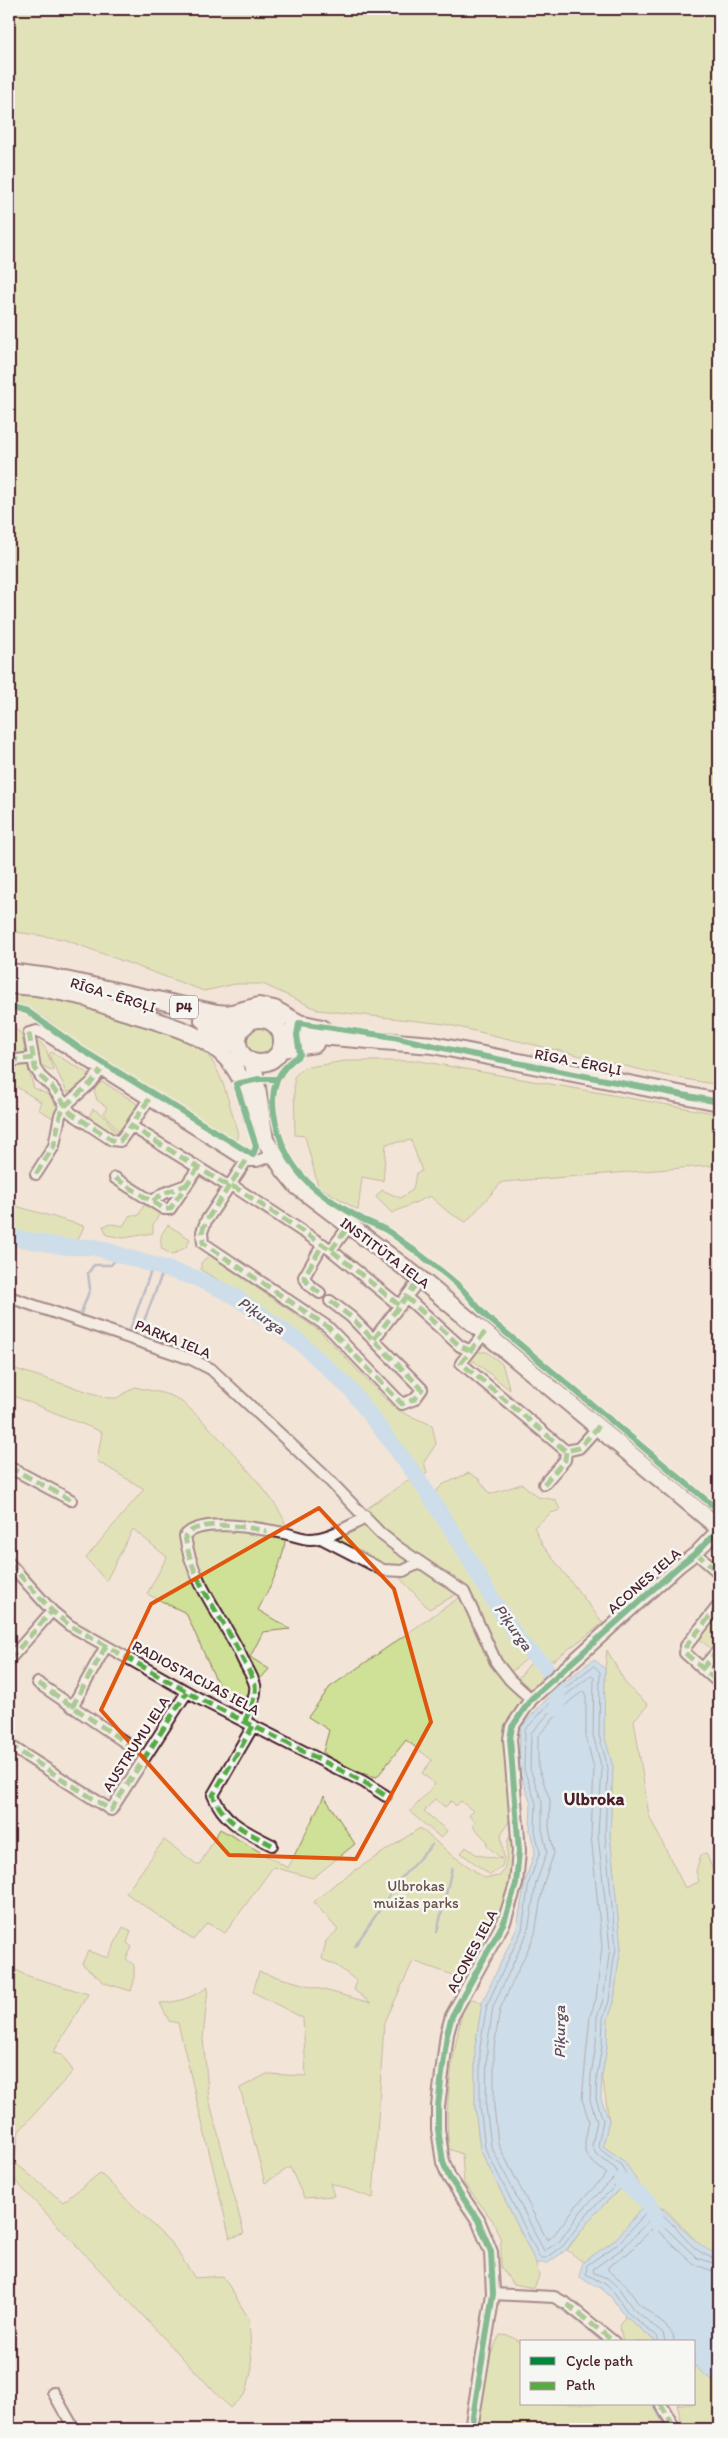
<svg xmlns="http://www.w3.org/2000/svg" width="728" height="2438" viewBox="0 0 728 2438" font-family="Itim,sans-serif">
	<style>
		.green { fill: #cee196; stroke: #8c8060 }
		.water { fill: #9fd6fe; stroke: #7d8daa }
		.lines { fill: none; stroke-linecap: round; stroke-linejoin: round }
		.shore { stroke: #6c687f; stroke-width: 1 }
		.stream { stroke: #7d8daa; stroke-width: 2.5 }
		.river { stroke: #9fd6fe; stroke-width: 16 }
		.minor-casing { stroke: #4a1f2b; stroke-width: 14 }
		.tertiary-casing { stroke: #4a1f2b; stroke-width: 16 }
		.primary-casing { stroke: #4a1f2b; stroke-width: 20 }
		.minor { stroke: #f6f6f2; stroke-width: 10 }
		.tertiary { stroke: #f6f6f2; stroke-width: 12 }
		.primary { stroke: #f6f6f2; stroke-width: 16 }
		.quiet { stroke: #57aa44; stroke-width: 5; stroke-dasharray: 10 5; stroke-linecap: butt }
		.cycleway-casing { stroke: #f6f6f2; stroke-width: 9 }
		.cycleway { stroke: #00873e; stroke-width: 6 }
		.marked { fill: none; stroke: #e0560e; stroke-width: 4; stroke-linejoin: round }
		.labels { text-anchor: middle; stroke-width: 5; stroke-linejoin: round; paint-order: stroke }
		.shield { fill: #f6f6f2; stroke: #7e6067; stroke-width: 1 }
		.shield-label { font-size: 14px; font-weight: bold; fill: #4a1f2b }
		.street-label { font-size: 15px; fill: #4a1f2b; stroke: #f6f6f2 }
		.park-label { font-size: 15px; fill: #6b5046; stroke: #f6f6f2 }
		.water-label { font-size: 16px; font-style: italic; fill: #5f4d60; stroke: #f6f6f2 }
		.quarter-label { font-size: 18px; font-weight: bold; fill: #4a1f2b; stroke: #f6f6f2 }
	</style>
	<rect width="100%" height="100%" fill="#f2e4d7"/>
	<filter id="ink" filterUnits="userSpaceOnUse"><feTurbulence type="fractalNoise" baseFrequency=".02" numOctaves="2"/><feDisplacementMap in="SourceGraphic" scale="10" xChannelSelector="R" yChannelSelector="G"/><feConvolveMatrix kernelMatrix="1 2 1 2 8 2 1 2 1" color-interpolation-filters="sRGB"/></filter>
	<g filter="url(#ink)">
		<!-- green -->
		<path class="green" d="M9,9h710v1076l-51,-9 -223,-52 -126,-14 -56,-26h-28l-31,7 -141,-52 -54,-8z
			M9,992c40,2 179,32 201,66 15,22 20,50 28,76l-2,7c-51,-31 -103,-61 -153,-94 -24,-15 -44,-41 -74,-44z
			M243 1041a17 17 0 1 1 34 0a17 17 0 1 1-34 0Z
			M9,1025l12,8 5,21 -17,3z
			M36,1038l10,11 8,22 -16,-7z
			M51,1052l38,22h3v2l-17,16h-8l-18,-37z
			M345,1061h75l299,53v51l-217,17 -36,40 -18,-10 -18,-16 -38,17 -16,-16 6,-7 18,8 13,-8 3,-17 6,-2 -11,-31 -25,4 -3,37 -21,-4 -4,33 -40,-24 -13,-50 -10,-1 -1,-58 9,-9z
			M16,1064l11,1 7,23 15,7 8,12 -3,24 -1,-13 -15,-9 3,-7 -32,-20v-16z
			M103,1082l33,21 2,4 -16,24 -3,1 -15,-19 3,-6 -10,-7 -4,-14z
			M93,1109l9,5 15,19 -5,1 -24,-16z
			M145,1203l15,10 -7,12v8l-29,5 -17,-3 -4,-9 8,-2 12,2 7,-11 8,1z
			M9,1204l75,22 -9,20 -35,-4 -31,-9z
			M168,1225l22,14 -4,8 -14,8 -10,-6c-3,-11 -1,-15 6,-24z
			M209,1255l112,77 70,73 14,9 27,11 4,19 -12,18 3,11 -7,5 -68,-90 -49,-48 -66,-50 -36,-20v-7z
			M477,1352h10l15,12 8,26 -36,-29 -4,4 -2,-4z
			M9,1367l99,31h9l18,-11c13,4 33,5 44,13 20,13 104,104 106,124 3,32 -13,58 -27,86l32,19 -27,3 -13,25 19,12 -33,38 -12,-9 -38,-85 -39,-19 20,-37 -34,-28 -27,52 -20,-23 58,-69 -47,-28 5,-29 -93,-38z
			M469,1473l10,6 11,15 32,-10 16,13 18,3 4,10 -9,3 -17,14 9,19 60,77 -49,37h-7l-24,-22 -90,-143 9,-10z
			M414,1476l61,105 41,65 14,10 -20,17 -8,-10 -28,-57 -65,-53 -44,-43z
			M357,1526h6l47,36v3c-25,11 -56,-14 -77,-26z
			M420,1566l39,27 -30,16 -30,-32z
			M460,1597l14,27 15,40 35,36 -16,24 2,96 -9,14 3,26 -2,6 -10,8h-3l-28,-21 5,-6 11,8 25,4 -16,-14 2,-3 -15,-16 3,-4 -7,-6 4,-5 -12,-10 -5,5 -5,-5 -6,6 -10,-8 -11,12 23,20 -6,7 -31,-26 25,-28 -13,-11 10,-13 -26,-20 -29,37c-19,-4 -39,-12 -54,-25l6,-22 -21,-13 22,-30z
			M719,1610v33l-5,8 -17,-14z
			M607,1650l19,34 22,21 -14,15 15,96 36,72 14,-6 -3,-11 5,-16 5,-2 13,32v370l-15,-6 -39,-40 -19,-5 -32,37 -31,21 -16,-12 24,-32 33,-33 5,-14 -4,-9 -22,-16 6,-26 -7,-45 5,-28 1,-28 6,-17 4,-37 3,-16 -11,-115 3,-67 -9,-33 1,-65z
			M534,1659l15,19c-16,12 -16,15 -32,2z
			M324,1796l31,48 -42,34 -40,-11 -48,66 -18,-10 -14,17 -67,-47 38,-53 35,26 21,-37 68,39z
			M420,1828l29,25 36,25 15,-2c12,-17 3,-32 11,-42 1,9 4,18 3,27 -2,45 -28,85 -51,123l-13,-10 -37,-13 -29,63 -11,174 -43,-15 4,13 -30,2 -14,-31 -25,16 -25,-95 27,-14 39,2 -3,-58 -50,-26 6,-20 112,31 -17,-13 3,-9 -20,-15 -15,-7 4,-18 12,-11 -24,-28 22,-19z
			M123,1927l8,4 -4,12 5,4 -6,12 8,6v16l-3,10 -26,-8 -23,-19 6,-13 20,7z
			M9,1966l16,9 63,19 -35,59 9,2 11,16 -54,60 -5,31 49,40 37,-29 72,71 23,34 28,-2 26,43 3,49 -6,25 -16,15 -221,-234z
			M208,1987l-5,52 6,60 35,135 -14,4 -52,-215 -9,-2 -9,-18c17,0 34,-6 48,-16z
			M473,1999l9,4 -7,44v60l5,42 56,114 3,13 -5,12 -21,-4 -12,-17v-27l-8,-19 -29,-38 -2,-29 -13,-5c-6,-48 5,-98 15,-145z
			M625,2316l32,26h-34l-3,-15z
			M500,2335l10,1 12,7v61h134l15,25h-194l11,-70z
			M694,2365l12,11 13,7v46h-29l-9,-9 -4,-16h17z"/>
		<!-- water -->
		<path class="water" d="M594,1659l11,10 -1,65 9,33 -3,67 11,115 -3,16 -4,37 -6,17 -1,28 -5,28 -1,24 8,21 -6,26 22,16 17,27 -7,7 -12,-11 -32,33 -25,32 -18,13h-12l-56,-114 -5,-42v-60l7,-44 35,-75 8,-47 10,-30 -5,-20 1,-27 -12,-33 1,-43 37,-40z
			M651,2201c25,15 40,44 68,54v128l-13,-7 -12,-11v-23h-37l-32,-26 -15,-20 -9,-8 -12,-5 -10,-7 4,-14 31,-21 32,-37z"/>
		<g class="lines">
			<!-- shore -->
			<path class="shore" d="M594,1666l6,6 -1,63 9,33 -3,66 11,114 -3,16 -4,37 -6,17 -1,28 -5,29 -1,24 7,21 -5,25 3,5 20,15 8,14 -10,3 -32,32 -24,32 -16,12h-7l-55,-110 -5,-42v-59l7,-42 35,-75 7,-48 11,-30 -5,-22 1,-27 -12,-33 1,-40 36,-39z
				M592,1675l2,2 -1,58 9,34 -4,65 12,114 -7,52 -6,17 -1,28 -5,30 -1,25 7,21 -5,25 4,8 20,15 2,5 -36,36 -23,32 -15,9 -53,-105 -5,-40 1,-58 6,-41 35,-76 8,-48 11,-31 -5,-23v-27l-12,-33 1,-36 34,-37z
				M584,1691l2,2v43l8,33 -3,66 11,112 -6,52 -6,17 -8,83 7,22 -4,21v10l5,8 17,14 -31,32 -23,30 -6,4 -49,-96 -4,-38v-58l6,-39 35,-75 8,-49 11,-32 -5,-25 1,-28 -12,-33v-31l32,-35z
				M659,2342l-2,-6 -29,-23 -14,-21 -9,-8 -19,-10 1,-9 31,-21 33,-37c25,12 38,49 68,52
				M665,2342l-2,-9 -30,-24 -15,-22 -11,-9 -13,-5 -1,-4 29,-20 31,-33 44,42 22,7
				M673,2342l-1,-9 -5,-6 -29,-24 -14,-20 -16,-13v-3l19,-13 27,-27 39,37 26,9"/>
			<!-- stream -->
			<path class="stream" d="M81,1313l9,-24 -2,-16 6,-8h17l9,-10
				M129,1333l24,-68
				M139,1334l25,-65
				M437,1932l15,-64
				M355,1946l46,-68 31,-33
				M557,2306l19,13 27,23
				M653,2404l14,25"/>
			<!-- river -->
			<path class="river" d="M9,1237l59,10h26l102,31 37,17 68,48 50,47 64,84 45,69 31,54 30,46 24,23 12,22 1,21
				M621,2180l28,23 9,20"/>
			<!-- minor casing -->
			<g class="minor-casing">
				<path id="minor" d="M9,1061l24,-3
					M149,1099l-18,27 92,57 13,5 95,62 69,56
					M131,1126l-11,15 -8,-1 -41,-27 -19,-26 -11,-10 -6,-9 -6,-35 8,-2 6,2 203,128h11l17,-6
					M246,1161l-40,60 -4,11 1,11 125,84 74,77 13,-5 7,-10 -71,-72 -21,-16
					M36,1174l18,-28 6,-31 7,-11 24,-21 10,-13
					M115,1178l49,31h6l28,-41
					M153,1201l9,-7 24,-9
					M331,1250l18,-24
					M320,1293l-11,-8 -5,-8 19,-33
					M9,1297l182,62 20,10 117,110 53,55 18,14 65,44 32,70 14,18 21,19
					M406,1297l54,49 9,4
					M485,1332l-24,31 105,88 13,-3 20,-22
					M374,1339l46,-60
					M9,1467l62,33
					M544,1484l21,-24 1,-9
					M321,1538l62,32 20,1 16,-8
					M696,1553l23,20
					M9,1563l43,48 17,14 131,74 164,83 22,14
					M719,1605l-33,41 -1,7 34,30
					M9,1660l43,-49
					M702,1669l17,-20
					M38,1683l94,64
					M72,1707l34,-61
					M245,1721c4,-10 12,-25 10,-36 -2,-8 -8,-17 -12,-25 -19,-42 -51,-76 -58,-124 15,-20 76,-7 99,-3 9,2 18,6 26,6 17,0 35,-11 50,-18l5,-5
					M253,1726l-40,69c11,28 34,37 59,50
					M9,1745l102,65 76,-118
					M493,2294l61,3 13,7 47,38
					M53,2392l21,37
					M661,2404l14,25"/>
			</g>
			<!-- tertiary casing -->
			<g class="tertiary-casing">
				<path id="tertiary" d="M471,2429l22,-135 -2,-42 -13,-32 -29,-43 -6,-15 -5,-33v-23l9,-72 5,-18 52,-94 12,-38 3,-33 -9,-112 2,-12 19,-28 148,-133 17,-13 23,-24"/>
			</g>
			<!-- primary casing -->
			<g class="primary-casing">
				<path id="primary" d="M9,972l40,5 25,6
					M65,980l152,33 11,1 31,-8 15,3 25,14 23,5
					M9,985l27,2 64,13
					M89,999c46,21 120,25 148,73 9,13 11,32 16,47
					M238 1041a22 22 0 1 1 44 0a22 22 0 1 1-44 0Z
					M203,1020l28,7 14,-1
					M208,1031l19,7 12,9
					M281,1033l152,12 286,57
					M281,1049l34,-5
					M253,1062l12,78 19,30 13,16 123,93 299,249"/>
			</g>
			<!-- minor -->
			<use href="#minor" class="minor"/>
			<!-- tertiary -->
			<use href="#tertiary" class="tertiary"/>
			<!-- primary -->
			<use href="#primary" class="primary"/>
			<!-- quiet -->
			<path class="quiet" d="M29,1033l6,35 6,9 11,10 19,26 41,27 8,1 11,-15
				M9,1061l24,-3
				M149,1099l-18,27 92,57 13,5 95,62 69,56
				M246,1161l-40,60 -4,11 1,11 125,84 74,77 13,-5 7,-10 -71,-72 -21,-16
				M36,1174l18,-28 6,-31 7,-11 24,-21 10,-13
				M115,1178l49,31h6l28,-41
				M153,1201l9,-7 24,-9
				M331,1250l18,-24
				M320,1293l-11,-8 -5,-8 19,-33
				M406,1297l54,49 9,4
				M485,1332l-24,31 105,88 13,-3 20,-22
				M374,1339l46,-60
				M9,1467l62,33
				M544,1484l21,-24 1,-9
				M696,1553l23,20
				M9,1563l43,48 17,14 131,74 164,83 22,14
				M719,1605l-33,41 -1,7 34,30
				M9,1660l43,-49
				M702,1669l17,-20
				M38,1683l94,64
				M72,1707l34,-61
				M245,1721c4,-10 12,-25 10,-36 -2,-8 -8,-17 -12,-25 -19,-42 -51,-76 -58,-124 13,-18 61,-9 82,-5
				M253,1726l-40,69c11,28 34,37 59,50
				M9,1745l102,65 76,-118
				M567,2304l47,38
				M661,2404l14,25"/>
			<!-- cycleway casing -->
			<g class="cycleway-casing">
				<path id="cycleway" d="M9,1006l18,5 52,37 174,107 3,-9 -20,-62 23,-5h18
					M719,1102l-253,-49 -72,-16 -95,-14 -2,12 3,20c-22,14 -30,32 -26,58 9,57 40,80 88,106 10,5 21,8 30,15 24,18 48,34 69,54 9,9 17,20 26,29l224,187 8,4
					M471,2429l22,-135 -2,-42 -13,-32 -29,-43 -6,-15 -5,-33v-23l9,-72 5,-18 52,-94 12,-38 3,-33 -9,-112 2,-12 19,-28 148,-133 17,-13 23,-24"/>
			</g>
			<!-- cycleway -->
			<use href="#cycleway" class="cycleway"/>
		</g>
	</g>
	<!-- marked area -->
	<path d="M0 0H728V2438H0ZM319,1508l75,81 37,133 -75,137 -127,-4 -128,-145 50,-106z" fill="#f2e4d7" fill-opacity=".55" fill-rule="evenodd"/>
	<path class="marked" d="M319,1508l75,81 37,133 -75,137 -127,-4 -128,-145 50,-106z"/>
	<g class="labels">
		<!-- shield labels -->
		<rect class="shield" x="170" y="995.5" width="28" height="23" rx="4"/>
		<g class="shield-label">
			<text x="184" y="1012">P4</text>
		</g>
		<!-- street labels -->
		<g class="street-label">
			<text transform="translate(113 995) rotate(17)" y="5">RĪGA - ĒRGĻI</text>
			<text transform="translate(578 1062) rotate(11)" y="5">RĪGA - ĒRGĻI</text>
			<text transform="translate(385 1253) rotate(37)" y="5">INSTITŪTA IELA</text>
			<text transform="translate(173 1339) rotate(22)" y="5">PARKA IELA</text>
			<text transform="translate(644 1581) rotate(-41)" y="5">ACONES IELA</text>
			<text transform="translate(196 1678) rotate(28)" y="5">RADIOSTACIJAS IELA</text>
			<text transform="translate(136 1744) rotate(-57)" y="5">AUSTRUMU IELA</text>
			<text transform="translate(472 1951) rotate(-62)" y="5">ACONES IELA</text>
		</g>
		<!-- park labels -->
		<g class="park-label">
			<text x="416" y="1891">Ulbrokas<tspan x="416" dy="17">muižas parks</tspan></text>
		</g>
		<!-- water labels -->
		<g class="water-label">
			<text transform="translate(262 1315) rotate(35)" y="6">Piķurga</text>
			<text transform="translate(514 1627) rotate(54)" y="6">Piķurga</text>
			<text transform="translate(559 2032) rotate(-90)" y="6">Piķurga</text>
		</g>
		<!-- quarter labels -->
		<g class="quarter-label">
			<text x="594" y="1805">Ulbroka</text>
		</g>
	</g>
	<!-- margin -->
	<rect width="728" height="2438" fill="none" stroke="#f6f6f2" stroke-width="30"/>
	<rect x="15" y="15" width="698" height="2408" fill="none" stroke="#4a1f2b" stroke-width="2" filter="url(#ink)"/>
	<!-- legend -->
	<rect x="520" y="2340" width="175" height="65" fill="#f6f6f2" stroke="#b1a0a2"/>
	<rect x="530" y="2357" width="25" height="8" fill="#00873e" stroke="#b1a0a2"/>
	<text x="566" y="2366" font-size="15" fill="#4a1f2b">Cycle path</text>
	<rect x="530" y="2382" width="25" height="8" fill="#57aa44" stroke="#b1a0a2"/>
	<text x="566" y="2390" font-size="15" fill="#4a1f2b">Path</text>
</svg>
